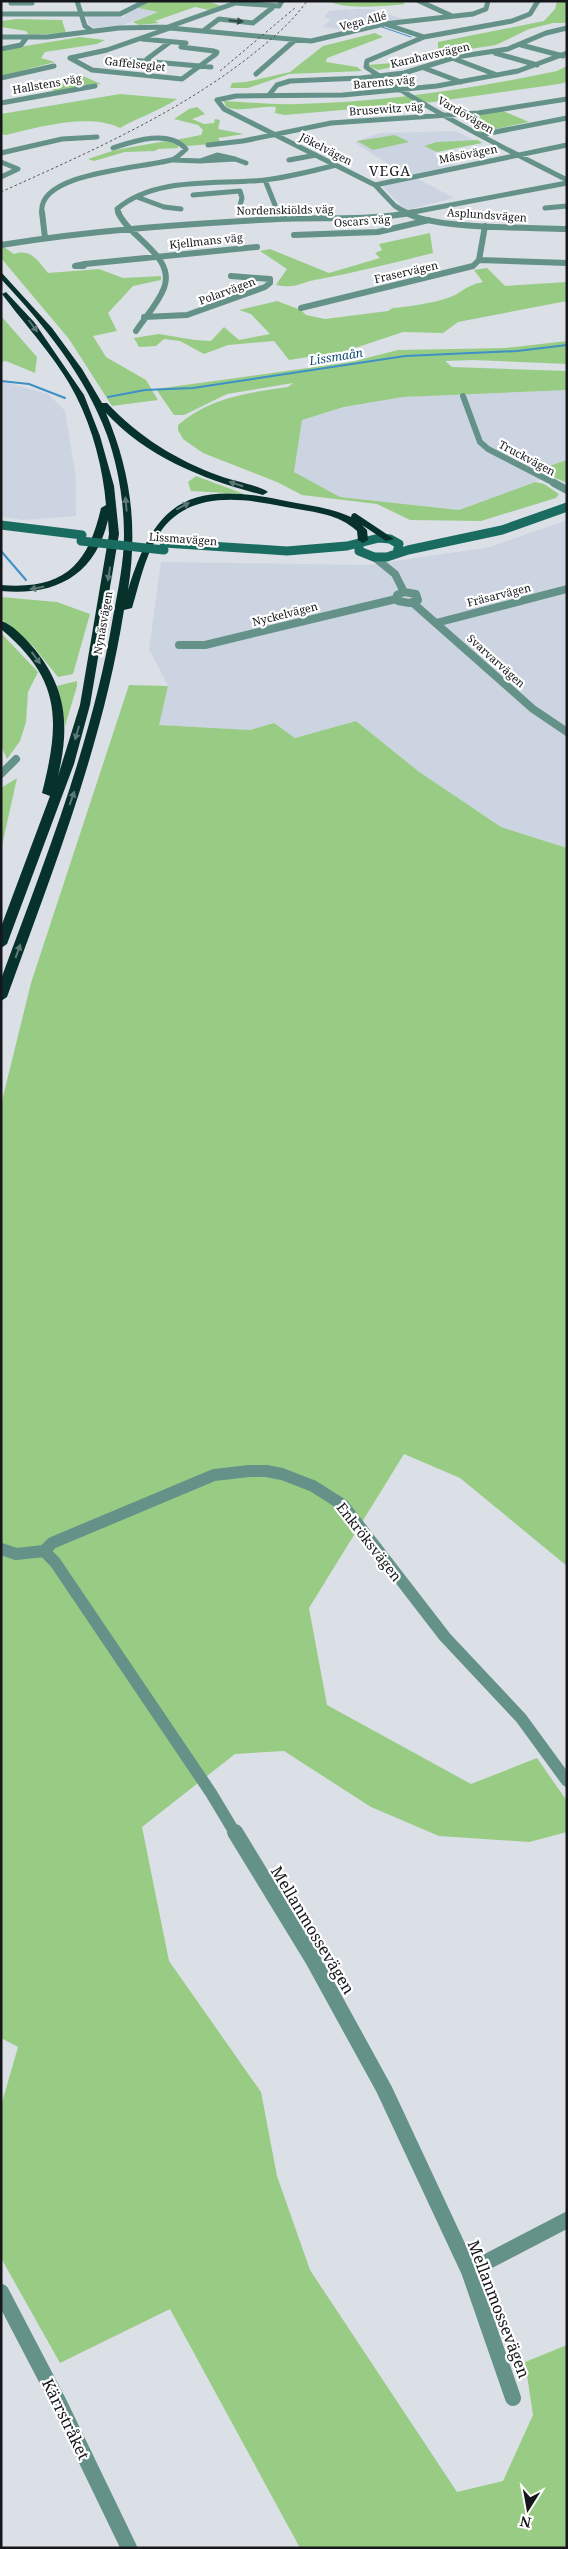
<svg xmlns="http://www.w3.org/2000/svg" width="568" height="2549" viewBox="0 0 568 2549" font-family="'Noto Serif',serif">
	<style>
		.built { fill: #ccd4e2 }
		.green { fill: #98cc84 }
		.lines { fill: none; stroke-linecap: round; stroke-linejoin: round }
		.stream-far1 { stroke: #3e90c7; stroke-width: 1 }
		.stream { stroke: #3e90c7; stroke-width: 2 }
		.street-far4 { stroke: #649289; stroke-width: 5 }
		.street-far3 { stroke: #649289; stroke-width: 6 }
		.street-far2 { stroke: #649289; stroke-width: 8 }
		.street-far1 { stroke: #649289; stroke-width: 12 }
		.street { stroke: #649289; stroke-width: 16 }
		.secondary { stroke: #1a6c61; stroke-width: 9 }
		.highway { fill: #07312b; fill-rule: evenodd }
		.rail { stroke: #525459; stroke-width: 1; stroke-dasharray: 2.5 2.5; stroke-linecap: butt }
		.secondary-bridge { stroke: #1a6c61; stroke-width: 9 }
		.oneway { fill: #354846 }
		.oneway2 { fill: #5e7975 }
		.labels { text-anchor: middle; stroke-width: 4.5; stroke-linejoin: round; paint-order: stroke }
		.far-street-label { font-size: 11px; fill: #16171a; stroke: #fff }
		.far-water-label { font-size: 12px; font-style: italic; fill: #0f4e73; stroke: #fff }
		.far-quarter-label { font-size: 14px; letter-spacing: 1px; fill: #16171a; stroke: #fff }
		.street-label { font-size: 14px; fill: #16171a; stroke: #fff }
		.near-street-label { font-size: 16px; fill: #16171a; stroke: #fff }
	</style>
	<rect width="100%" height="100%" fill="#dbdfe6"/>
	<!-- built -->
	<path class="built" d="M138,8l21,4 -37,13 -27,3 -6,-4 -3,-8 39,1v-3z
		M348,9l10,8 -8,-8h21l33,10 -25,4 -9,-3 -32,9 -15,-2 8,-8 -7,-2 5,-6z
		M456,131l24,12 -47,10 22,12 -48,11 -53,-34 26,-9z
		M414,177l40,21 -48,12 -24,-24z
		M1,381l47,13 17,17 11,67v38l-53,4 -22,-3z
		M567,390v70l-29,10 12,6 -91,34 -119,-13 -46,-25 8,-52 43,-13 58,-10z
		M567,520v328l-66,-21 -83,-56 -62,-50 -61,17 -21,-15 -24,7 -92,-5 10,-39 -19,-37 12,-87 208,3 121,-18z"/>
	<!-- green -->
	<path class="green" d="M207,1l14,5 -12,4 -14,-3 -40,14 4,2 -20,2 -6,-3 25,-10 -20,-4 11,-6z
		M330,1h72l3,3c-15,2 -63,6 -75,-3z
		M557,1h10v22h-14l-24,6 -33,16 -59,9 -24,9 -35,7 -11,-5 26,-2 45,-14v-7l106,-21 11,-12z
		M17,19l45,1 4,13 -37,2 -3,-4 -25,-4v-6z
		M375,33l8,4 -56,21 -1,4 31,5 5,4 -73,3 -41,14h-18l2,-5 14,-1 44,-10 33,-26z
		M80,37l25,3 -8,4 -52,8 -4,6 14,4 -54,14v-26z
		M567,66v16l-8,2 -126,18 -148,13 -10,-2 1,-6c-17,-2 -33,6 -50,0l-2,-6c24,1 49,4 73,3 88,-2 174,-15 260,-33z
		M83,76l18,8 -14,1 -31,7 -16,-8z
		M120,94l57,5c-18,12 -38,18 -57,29 -31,-15 -81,-1 -114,7l-5,-1v-20z
		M197,107l8,7 -13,5 12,5 10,-1 1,-4 5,1 -2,9 26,5 -26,4 3,5 -33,3 -13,-6 26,-5 2,-5 -5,-5 -24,-6 15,-10z
		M503,111l26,11 -51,11 -11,-17z
		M395,135l14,7 -36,8 -16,-9z
		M478,140l4,3 -45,9 -13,-6 13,-4z
		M166,141l12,3v4l-20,1 -3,2 -30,1 -31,9 -6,-2 27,-9z
		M430,233l3,20c-37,9 -75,19 -113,26 -20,3 -22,10 -44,6l11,-16 -27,-18 10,-2 59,24 51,-15 -5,-5 7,-3 -3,-6z
		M1,245l13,9c17,-6 24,7 34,19l51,-4 24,9 38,-2v4l-28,6 -25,27 9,18 -24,5 13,21 40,23 12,20 -46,6 -43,-67 -68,-81z
		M487,268l18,18 62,-4v19l-109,21 -15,11 -40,-1 -57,19 -57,9 -15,-19 -46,4 -24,9 -24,-13 -16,-2 -8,7 -17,1 -5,-9 25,-4 36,6 16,1 13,-14 15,13 31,-6 -19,-20 -12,-4 38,-9 24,9 5,5 19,4 63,-8 5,-3c15,-1 48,-6 62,-13 10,-6 16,-11 28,-13l-9,-12z
		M1,316l36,41 -2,16 -29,-12 -5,1z
		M567,341v23l-94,-4 -28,1 7,6 115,4v19l-164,7 -59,10 -42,13 -8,52 46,25 119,13 76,-28 9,2 15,10 -3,4 -75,23 -71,-1 -33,-16 -75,-9 -25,-13 -74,-29 -20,-14 -5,-9v-5c33,-28 69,-32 110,-38l5,-4 -66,11 -43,21h-10l-18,-26 195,-27 47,-12 108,-2z
		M567,460v23l-30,-13z
		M196,476l48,18 -53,-3 -3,-9z
		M1,597l56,5 33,12 -17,60 -15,3 -25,-31 -32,-27z
		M1,633l37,39 -10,20 -2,30 -6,19 -13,18 -6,-13z
		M77,681v5l-12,40 -8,-40z
		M129,685l39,1 -9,39 91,5 24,-7 21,15 61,-17 62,50 83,56 66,21v718l-107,-88 -56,-24 -95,154 18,97 144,79 66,-26 30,43v31l-38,10 -90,-6 -68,-29 -87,-56 -49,3 -93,73 27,134 92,131 16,84 33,94 147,222 46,-11 30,-66 -8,-53 42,-17v203h-267l-130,-239 -110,54 -59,-105v-152l17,-59 -17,-9v-933l30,-122z
		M17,778l-16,72v-62z"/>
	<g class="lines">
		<!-- stream-far1 -->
		<path class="stream-far1" d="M382,27l29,10"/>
		<!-- stream -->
		<path class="stream" d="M1,381l28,3 36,14
			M108,397l37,-7 48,-2 212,-32 112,-5 50,-6
			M1,551l25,29"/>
		<!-- street-far4 -->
		<path class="street-far4" d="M77,1l8,25 7,5
			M419,1l33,15
			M11,3h21
			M236,3l43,3 3,-5
			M1,14h119l26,-13
			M385,24l39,13 88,-16 18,-7 8,-13
			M203,31l16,-12 34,4 19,-15
			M1,37h46l72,-9 49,-1 73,-26
			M424,37l-57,24 -1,6c63,44 132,78 201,113
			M142,39l44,4
			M521,45l42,11
			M181,47l33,4 3,1 -1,2
			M1,49l20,-4 6,-8
			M495,53l42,12
			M70,58l37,-8 63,-22 141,13 73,-17 89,-10 13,-5 2,-8
			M70,58l22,12 90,9 34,-25
			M452,58l45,17
			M147,59l23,-17
			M131,60l80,7
			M424,68l37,14
			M256,74l38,-33
			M1,78l53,-12
			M269,95l8,-10 13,-4 71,-3 43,-5 52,-16 52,-8 38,-16 21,-5
			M1,103l94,-17
			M480,135l87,-17
			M208,145l35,-4 88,-18 147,-10 89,-14
			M1,153l61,-14 35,-2
			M217,155l18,4 -35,2z
			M235,159l11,4
			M173,160l27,1
			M289,160l27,-5
			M1,162l17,7 -17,8
			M265,180l10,25
			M375,185l192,-40
			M193,195l47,-4 2,7 -3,11
			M137,197l27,10 17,2
			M545,208l22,-2
			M42,213c-6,-41 102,-45 129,-53 5,-1 11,-7 15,-11 -17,-20 -52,-8 -73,-1
			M119,213l-2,-4c38,-33 101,-24 148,-29 24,-3 48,-9 71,-15
			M407,213l-12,-7 -20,-21 -151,-76 -7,-9 19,-4 107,-1 94,-9 81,-15 49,-18
			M408,213l159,-30"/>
		<!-- street-far3 -->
		<path class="street-far3" d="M42,212l3,26
			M118,212c11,26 58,44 46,76 -6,16 -19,29 -28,43
			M405,212c28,18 125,15 162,17
			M294,235l84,-3 51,-12
			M1,245c92,-15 185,-21 277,-26 46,-2 91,2 137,-7
			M479,260l88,3
			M85,264l-1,2h-9z
			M85,264l172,-17
			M301,308l172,-42 6,-6 6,-34
			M144,317l43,-2 78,-28 5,-4v-4l-39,-3
			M463,396l17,46 8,7 68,35"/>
		<!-- street-far2 -->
		<path class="street-far2" d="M554,483l13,7
			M374,557l21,17 9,18
			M404,592l12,2 2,6 -9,3 -11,-2 -1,-6z
			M413,603l120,106 34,23
			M436,623l131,-34
			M179,645h26l191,-46
			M1,774l15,-15"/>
		<!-- street-far1 -->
		<path class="street-far1" d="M1,1549l15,5 28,-3 11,11 156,231 24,40
			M44,1551l8,-8 162,-68 35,-4h17l16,3 31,12 30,19 102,132 76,81 46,63"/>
		<!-- street -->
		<path class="street" d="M235,1832l77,126 72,131 85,182 44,127
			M469,2271l98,-51
			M1,2292l58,111 70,145"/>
		<!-- secondary -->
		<path class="secondary" d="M1,525l81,10
			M164,543l123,8 60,-5 32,-8 11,1 9,5 -2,9
			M359,543v8l15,6h13l21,-7 94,-20 65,-23"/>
		<!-- highway -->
		<path class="highway" d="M1,272l51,56 30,41 20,34h5c32,34 69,57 113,73 12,5 39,9 48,16l-5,3c-58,-15 -115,-37 -157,-82 25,59 32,114 22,177 27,-89 61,-109 153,-90 24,5 48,7 70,17l1,-3 3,-1 39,26 -8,2 -24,-16 5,5 1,10 -5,3 -5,-3 -1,-9c-19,-18 -46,-19 -71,-24 -47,-10 -103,-17 -130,32 -12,21 -17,46 -24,69l-8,2c-21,134 -71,260 -117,387l-6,4v-22c44,-119 91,-236 112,-362 5,-27 11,-55 11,-82 0,-33 -6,-69 -17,-100 -22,-60 -63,-110 -106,-156z
			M6,292l28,30 50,73 16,41 14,50 5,48 -29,171 -16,59 -67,180 -6,4v-21l49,-131 -8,-3c18,-72 20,-113 -41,-164v-8c11,3 23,16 30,24 36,41 39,81 27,131l22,-71 29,-171 -1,-14c-13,56 -53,76 -107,71v-6c62,5 87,-19 100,-77l5,-3c-3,-36 -13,-76 -30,-109 -17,-35 -51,-71 -74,-102z"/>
		<!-- rail -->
		<path class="rail" d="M220,71l76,-64
			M1,192c84,-38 169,-75 243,-131 23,-18 46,-36 63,-60"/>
		<!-- secondary-bridge -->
		<path class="secondary-bridge" d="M81,541l83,9"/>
	</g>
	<!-- one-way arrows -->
	<defs><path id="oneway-solid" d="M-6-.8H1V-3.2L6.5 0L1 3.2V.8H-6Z" transform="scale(1.25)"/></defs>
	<use class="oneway" href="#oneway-solid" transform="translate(236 21) rotate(6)"/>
	<g class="oneway2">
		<use href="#oneway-solid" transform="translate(33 326) rotate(53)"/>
		<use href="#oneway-solid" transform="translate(236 484) rotate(-162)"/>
		<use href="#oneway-solid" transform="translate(126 504) rotate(-95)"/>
		<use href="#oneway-solid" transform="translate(183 506) rotate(-28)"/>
		<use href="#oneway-solid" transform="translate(109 574) rotate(99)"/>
		<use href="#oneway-solid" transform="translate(37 588) rotate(169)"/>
		<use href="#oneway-solid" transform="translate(36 658) rotate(54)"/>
		<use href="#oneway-solid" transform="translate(77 733) rotate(106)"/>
		<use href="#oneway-solid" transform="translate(72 798) rotate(-70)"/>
		<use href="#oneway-solid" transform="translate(18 951) rotate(-70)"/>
	</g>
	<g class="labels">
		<!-- far-street labels -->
		<g class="far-street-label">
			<text transform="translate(363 21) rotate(-14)" y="4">Vega Allé</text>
			<text transform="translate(430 55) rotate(-13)" y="4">Karahavsvägen</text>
			<text transform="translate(135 64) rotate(6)" y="4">Gaffelseglet</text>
			<text transform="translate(384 82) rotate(-5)" y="4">Barents väg</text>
			<text transform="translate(47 84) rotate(-10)" y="4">Hallstens väg</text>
			<text transform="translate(386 109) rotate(-4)" y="4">Brusewitz väg</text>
			<text transform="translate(466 115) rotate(30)" y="4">Vardövägen</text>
			<text transform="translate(326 149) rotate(27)" y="4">Jökelvägen</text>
			<text transform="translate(468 154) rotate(-11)" y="4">Måsövägen</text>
			<text transform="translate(285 210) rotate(-1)" y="4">Nordenskiölds väg</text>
			<text transform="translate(487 215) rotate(4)" y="4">Asplundsvägen</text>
			<text transform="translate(362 221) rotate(-4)" y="4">Oscars väg</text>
			<text transform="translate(206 241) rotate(-6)" y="4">Kjellmans väg</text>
			<text transform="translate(406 272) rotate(-13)" y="4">Fraservägen</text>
			<text transform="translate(227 291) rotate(-20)" y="4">Polarvägen</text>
			<text transform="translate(527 458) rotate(28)" y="4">Truckvägen</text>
			<text transform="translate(183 539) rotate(4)" y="4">Lissmavägen</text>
			<text transform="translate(499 595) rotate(-14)" y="4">Fräsarvägen</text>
			<text transform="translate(285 614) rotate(-14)" y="4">Nyckelvägen</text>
			<text transform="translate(103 623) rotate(-80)" y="4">Nynäsvägen</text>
			<text transform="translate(496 661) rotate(42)" y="4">Svarvarvägen</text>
		</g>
		<!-- far-water labels -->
		<g class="far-water-label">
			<text transform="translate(336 357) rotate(-9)" y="4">Lissmaån</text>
		</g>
		<!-- far-quarter labels -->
		<g class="far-quarter-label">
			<text x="390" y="176">VEGA</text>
		</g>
		<!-- street labels -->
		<g class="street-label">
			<text transform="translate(369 1542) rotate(52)" y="5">Enkröksvägen</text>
		</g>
		<!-- near-street labels -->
		<g class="near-street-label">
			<text transform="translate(313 1930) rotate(59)" y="6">Mellanmossevägen</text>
			<text transform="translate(499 2309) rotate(69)" y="6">Mellanmossevägen</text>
			<text transform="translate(66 2419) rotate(64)" y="6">Kärrstråket</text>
		</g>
	</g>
	<!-- border -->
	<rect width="568" height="2549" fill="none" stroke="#16171a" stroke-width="5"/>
	<!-- north arrow -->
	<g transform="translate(528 2509) rotate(191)" stroke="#ffffff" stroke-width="4" paint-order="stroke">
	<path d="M0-4L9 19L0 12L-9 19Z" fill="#16171a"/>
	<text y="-8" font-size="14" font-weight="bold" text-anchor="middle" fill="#16171a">N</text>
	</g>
</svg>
